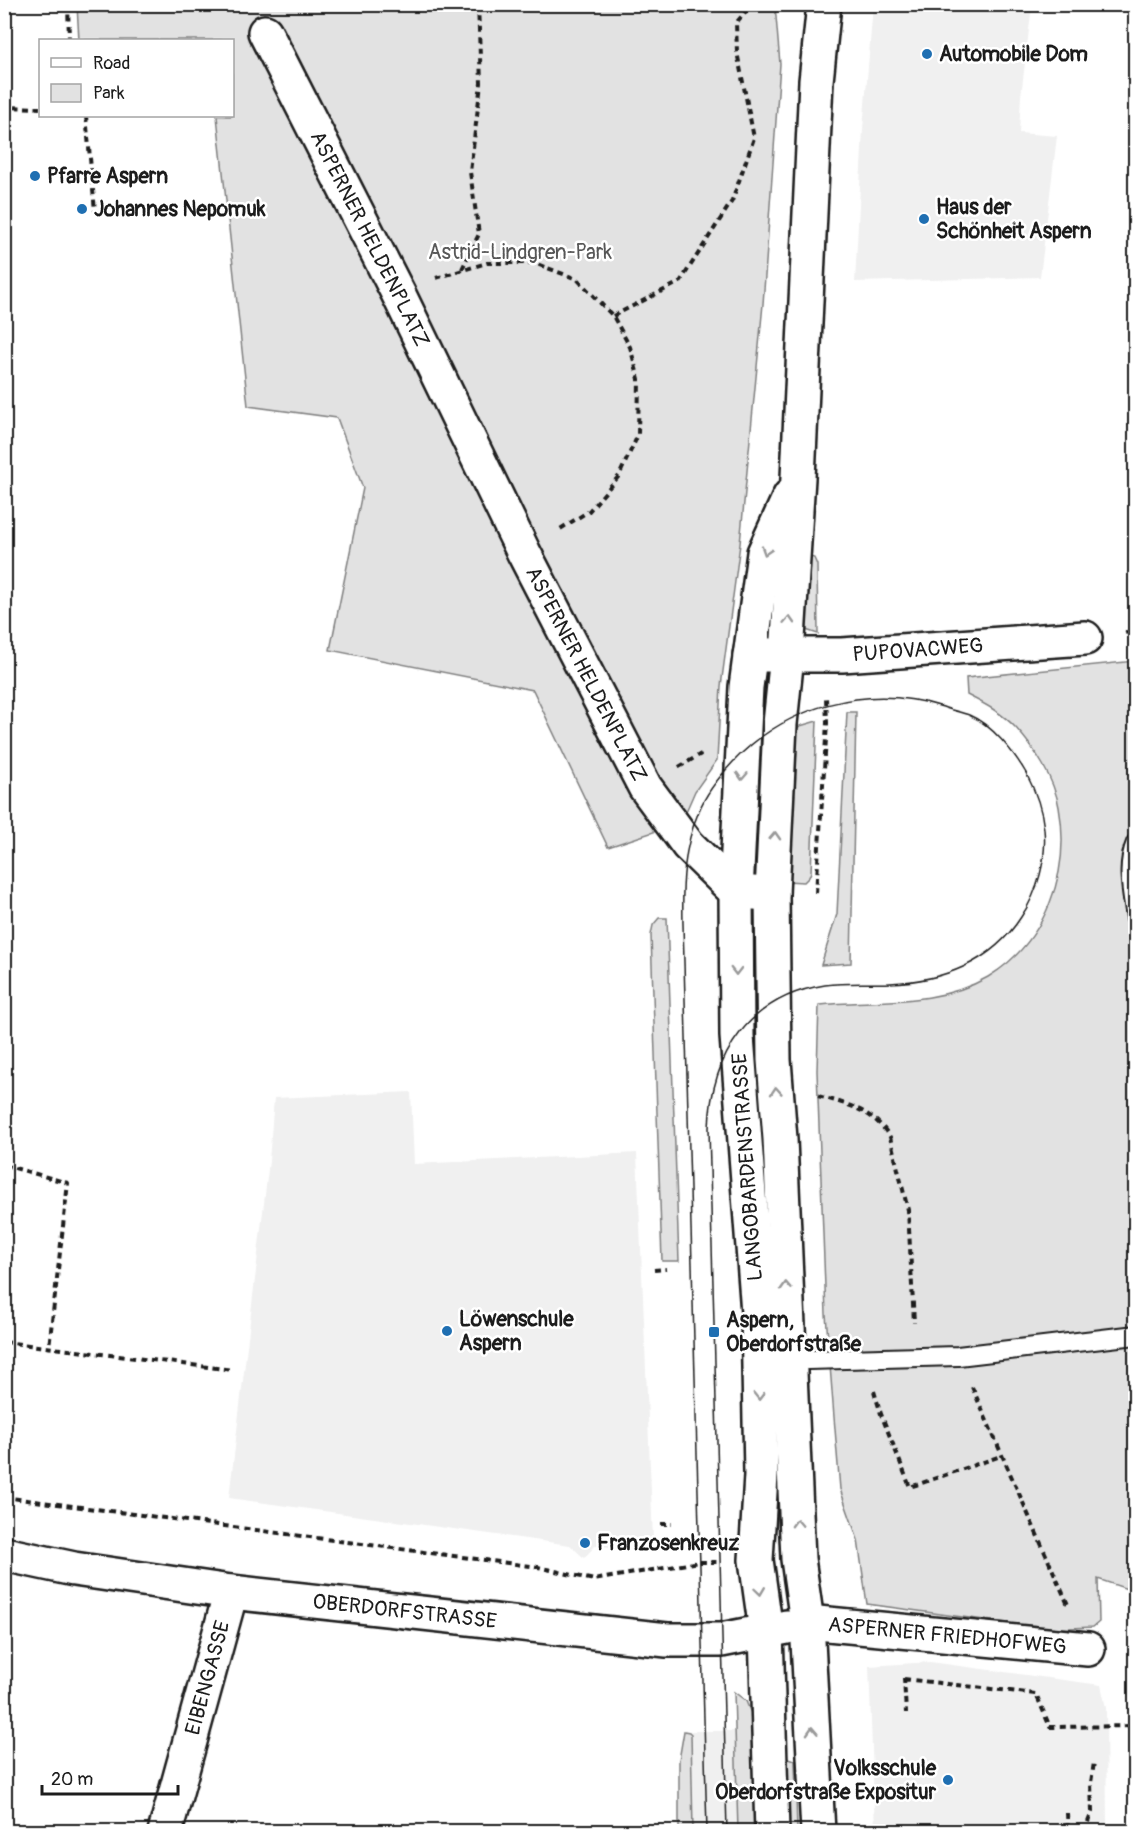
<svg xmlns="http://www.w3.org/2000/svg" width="1140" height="1836" viewBox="0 0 1140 1836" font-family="Pangolin,sans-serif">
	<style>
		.built { fill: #f0f0f0 }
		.green { fill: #e2e2e2; stroke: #7f7f7f; stroke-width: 1.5 }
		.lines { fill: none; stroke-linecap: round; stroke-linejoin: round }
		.lane-casing { stroke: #1c1c1c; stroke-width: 22 }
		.street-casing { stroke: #1c1c1c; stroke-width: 38 }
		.secondary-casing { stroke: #1c1c1c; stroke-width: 38 }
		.path { stroke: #1c1c1c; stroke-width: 4; stroke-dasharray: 6 4.5; stroke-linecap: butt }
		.lane { stroke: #fff; stroke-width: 18 }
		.street { stroke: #fff; stroke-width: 33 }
		.secondary { stroke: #fff; stroke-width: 33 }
		.tram { stroke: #1c1c1c; stroke-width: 1.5 }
		.oneway { stroke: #999 }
		.poi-dot { fill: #1f6fb2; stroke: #fff; stroke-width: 2 }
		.labels { text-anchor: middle; stroke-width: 5; stroke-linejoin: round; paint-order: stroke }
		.poi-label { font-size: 21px; font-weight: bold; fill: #1c1c1c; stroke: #fff; text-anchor: start }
		.street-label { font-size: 21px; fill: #1c1c1c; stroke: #fff }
		.park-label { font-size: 21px; fill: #575757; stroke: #fff }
	</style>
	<rect width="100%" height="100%" fill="#fff"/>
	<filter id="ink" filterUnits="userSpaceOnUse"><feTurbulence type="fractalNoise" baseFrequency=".0167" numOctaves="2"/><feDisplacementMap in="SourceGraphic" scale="12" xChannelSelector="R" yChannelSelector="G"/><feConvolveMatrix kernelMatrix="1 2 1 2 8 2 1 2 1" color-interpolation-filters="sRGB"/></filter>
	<g filter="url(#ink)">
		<!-- built -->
		<path class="built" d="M873,5h159l-11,91 -2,37 38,3 -17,141 -185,5 8,-153z
			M411,1092l3,72 223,-11 16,386 -1,5 -7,4 -8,3 -41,-6 -12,13 -14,-13 -341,-47 40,-337 5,-63z
			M930,1662l171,23 5,23 1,123h-232l-6,-165z
			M691,1731h45l2,100h-45z"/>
		<!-- green -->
		<path class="green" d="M77,5h698l5,59 -17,240 -23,240 -19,142 -4,74 -22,31 -14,32 -73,24 -75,-157 -203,-40 33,-162 -26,-70 -89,-12 -31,-290h15v-76h-153z
			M807,556l7,2 3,7 1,69 -12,-4 -6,-7z
			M1135,661l1,931 -38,-13 1,43 -6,5 -43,2 -183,-25 -9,-64 -18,-51 -6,-72 -8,-103 -9,-243 2,-66c57,-6 117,2 169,-28 58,-35 83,-105 71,-170 -5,-29 -24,-58 -43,-79 -14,-15 -31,-24 -49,-33l-1,-17z
			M847,712h9l-5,251 -30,2 16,-51z
			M817,721l-6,151 -2,5 -5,5 -18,-1 6,-149 8,-6z
			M659,918h8l12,343h-17l-11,-326 2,-10z
			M734,1692l12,9 10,25 6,105h-24z
			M684,1731l5,1 2,2 2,97h-14v-71z
			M789,1758l6,2 2,71h-9l-2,-65z"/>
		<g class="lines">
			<!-- lane casing -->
			<g class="lane-casing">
				<path id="lane" d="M1136,843c-10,23 -4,49 0,74
					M784,1358l24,2 150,-4 178,-21"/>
			</g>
			<!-- street casing -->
			<g class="street-casing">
				<g id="street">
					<path id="s1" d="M265,32l134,263 125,258 121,234 43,58 48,47 36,2"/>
					<path id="s2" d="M750,655h92l243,-17"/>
					<path id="s3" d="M807,1622l281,27"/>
					<path id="s4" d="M165,1832l66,-240"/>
				</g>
			</g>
			<!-- secondary casing -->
			<g class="secondary-casing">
				<g id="secondary">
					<path id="s5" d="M4,1554l70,15 157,23 436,48h54l66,-13"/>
					<path d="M772,1832l-6,-201 -10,-71 5,-85 -3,-162 -21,-277 -1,-144 10,-205 18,-134 26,-57"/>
					<path d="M818,1832l-11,-210 -9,-63 -18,-420 -6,-79 -2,-166 8,-170 7,-69 11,-177 18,-397 8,-77"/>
				</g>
			</g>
			<!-- path -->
			<path class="path" d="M68,4l1,36
				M4,107l36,1
				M86,116l9,95
				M462,269l17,-35 -9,-62 11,-89 -3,-79
				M436,278l51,-15h47l43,16 36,37 17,31 9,32 -1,56 -19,41 -30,35 -32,20
				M613,316l67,-34 52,-81 22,-63 -17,-86 -1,-29 16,-19
				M1125,633l11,-4
				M679,767l22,-13
				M816,893l11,-170 -1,-26
				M818,1096c29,8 55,14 72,41l18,73 6,113
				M4,1165l64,18 -19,164
				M654,1270l12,-1
				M4,1342l229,28
				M972,1387l97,220
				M874,1391l7,23 29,73 91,-31
				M4,1497l534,70 56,13 105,-18h18
				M661,1524h11
				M904,1678l2,35
				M904,1679l132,15 14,33 86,-1
				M1067,1813l1,19
				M1084,1832l8,-20 -1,-29 3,-21"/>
			<!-- lane -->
			<use href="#lane" class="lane"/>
			<!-- street -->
			<use href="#street" class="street"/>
			<!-- secondary -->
			<use href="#secondary" class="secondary"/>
			<!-- tram -->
			<path class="tram" d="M707,1832l-24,-908c-1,-39 0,-76 16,-113 7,-18 20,-34 34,-49 54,-57 135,-79 210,-55 8,3 17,5 26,8 22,9 45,37 57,58 9,17 16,36 18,56 3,30 -6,63 -23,88 -29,46 -79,64 -131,66 -21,1 -43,-1 -65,2 -75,12 -114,69 -116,143l18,704"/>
		</g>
		<!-- one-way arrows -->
		<defs><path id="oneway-chevron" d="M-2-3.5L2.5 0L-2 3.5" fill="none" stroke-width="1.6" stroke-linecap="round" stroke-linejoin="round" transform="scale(1.5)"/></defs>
		<g class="oneway">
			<use href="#oneway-chevron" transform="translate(766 551) rotate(108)"/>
			<use href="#oneway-chevron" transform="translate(789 620) rotate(-87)"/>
			<use href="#oneway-chevron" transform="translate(742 776) rotate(93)"/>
			<use href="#oneway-chevron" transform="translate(775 836) rotate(-87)"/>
			<use href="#oneway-chevron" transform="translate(736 971) rotate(90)"/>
			<use href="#oneway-chevron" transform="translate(776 1091) rotate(-94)"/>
			<use href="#oneway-chevron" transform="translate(786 1286) rotate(-93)"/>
			<use href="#oneway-chevron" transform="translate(759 1396) rotate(89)"/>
			<use href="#oneway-chevron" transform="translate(797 1523) rotate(-92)"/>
			<use href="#oneway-chevron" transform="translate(760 1591) rotate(82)"/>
			<use href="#oneway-chevron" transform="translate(812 1731) rotate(-93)"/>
		</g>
	</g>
	<!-- markers -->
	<g class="poi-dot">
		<circle cx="927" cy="54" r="6"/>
		<circle cx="35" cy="176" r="6"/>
		<circle cx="82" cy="209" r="6"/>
		<circle cx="924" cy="219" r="6"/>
		<circle cx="447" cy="1331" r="6"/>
		<rect x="708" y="1326" width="12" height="12" rx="3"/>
		<circle cx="585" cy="1543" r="6"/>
		<circle cx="948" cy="1780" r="6"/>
	</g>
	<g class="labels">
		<!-- poi labels -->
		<g class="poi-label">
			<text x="939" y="61">Automobile Dom</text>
			<text x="47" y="183">Pfarre Aspern</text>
			<text x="936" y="214">Haus der<tspan x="936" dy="24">Schönheit Aspern</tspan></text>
			<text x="94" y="216">Johannes Nepomuk</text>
			<text x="459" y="1326">Löwenschule<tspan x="459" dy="24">Aspern</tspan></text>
			<text x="726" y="1327">Aspern,<tspan x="726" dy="24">Oberdorfstraße</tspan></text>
			<text x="597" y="1550">Franzosenkreuz</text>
			<text x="936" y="1775" text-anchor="end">Volksschule<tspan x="936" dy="24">Oberdorfstraße Expositur</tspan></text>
		</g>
		<!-- street labels -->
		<g class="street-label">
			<text dy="7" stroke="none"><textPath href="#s1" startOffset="232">ASPERNER HELDENPLATZ</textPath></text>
			<text dy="7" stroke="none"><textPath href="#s2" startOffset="168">PUPOVACWEG</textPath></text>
			<text dy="7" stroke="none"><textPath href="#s1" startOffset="718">ASPERNER HELDENPLATZ</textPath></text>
			<text transform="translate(747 1167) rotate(-94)" y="7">LANGOBARDENSTRASSE</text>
			<text dy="7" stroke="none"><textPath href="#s5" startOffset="405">OBERDORFSTRASSE</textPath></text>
			<text dy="7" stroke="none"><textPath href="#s3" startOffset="141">ASPERNER FRIEDHOFWEG</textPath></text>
			<text dy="7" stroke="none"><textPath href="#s4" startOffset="160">EIBENGASSE</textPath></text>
		</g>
		<!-- park labels -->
		<g class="park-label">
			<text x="520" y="259">Astrid-Lindgren-Park</text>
		</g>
	</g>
	<!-- margin -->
	<rect width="1140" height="1836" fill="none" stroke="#fff" stroke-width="24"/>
	<rect x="12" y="12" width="1116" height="1812" fill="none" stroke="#1c1c1c" stroke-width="2" filter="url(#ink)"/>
	<!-- legend -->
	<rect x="39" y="39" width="195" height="78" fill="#ffffff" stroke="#a4a4a4" stroke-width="1.5"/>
	<rect x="51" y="58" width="30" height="9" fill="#ffffff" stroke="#a4a4a4" stroke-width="1.5"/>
	<text x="93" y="69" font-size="18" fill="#1c1c1c">Road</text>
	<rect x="51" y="84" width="30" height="18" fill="#e2e2e2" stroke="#a4a4a4" stroke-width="1.5"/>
	<text x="93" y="99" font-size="18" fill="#1c1c1c">Park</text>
	<!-- scale -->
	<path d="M42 1785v9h136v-9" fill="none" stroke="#1c1c1c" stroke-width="3"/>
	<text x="51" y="1785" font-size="18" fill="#1c1c1c" stroke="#ffffff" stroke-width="4.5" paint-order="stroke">20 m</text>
</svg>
